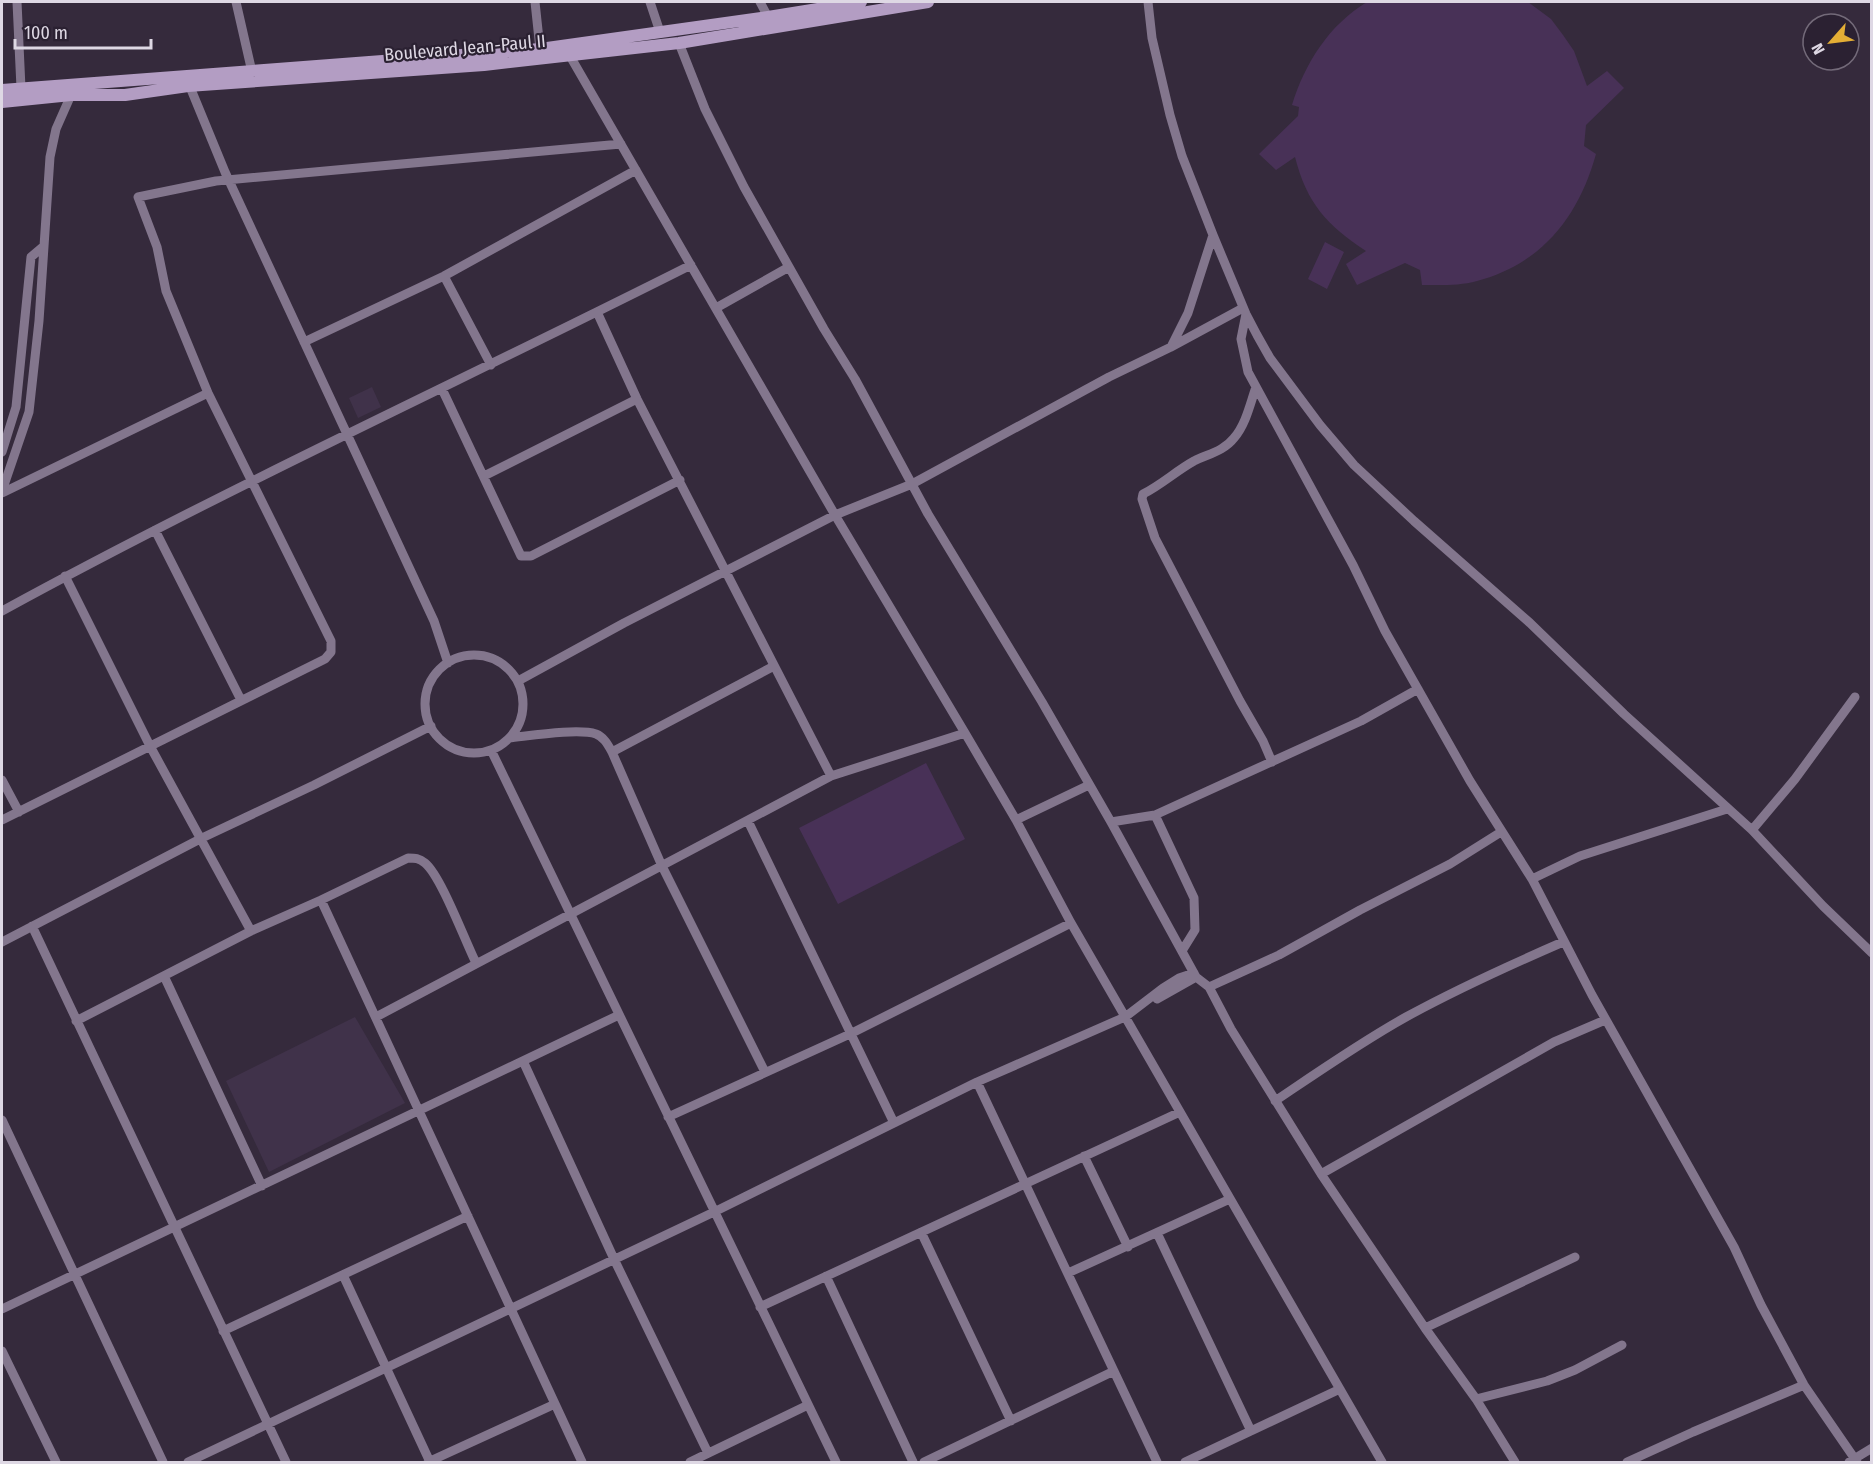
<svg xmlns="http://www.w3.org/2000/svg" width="1873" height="1464" viewBox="0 0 1873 1464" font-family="'Fira Sans Condensed',sans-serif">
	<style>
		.built { fill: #40324a }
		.green { fill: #483157 }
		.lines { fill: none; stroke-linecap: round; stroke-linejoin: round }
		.minor { stroke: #83768d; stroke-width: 9 }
		.secondary { stroke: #b39dc3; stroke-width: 12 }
		.labels { text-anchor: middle; stroke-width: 4.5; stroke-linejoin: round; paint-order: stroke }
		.street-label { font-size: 18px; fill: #ded8e4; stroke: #2b2132 }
	</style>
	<rect width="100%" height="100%" fill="#352a3c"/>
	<!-- built -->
	<path class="built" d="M372,387l9,20 -23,11 -9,-20z
		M355,1017l50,86 -136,69 -43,-91z"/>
	<!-- green -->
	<path class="green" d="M1367,2h161l23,17 12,16 11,16 13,35 20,-15 17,17 -38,37 -2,21 12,8c-17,62 -54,110 -119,127 -18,5 -37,4 -55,4l-2,-15 -15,-7 -48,22 -11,-21 20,-13c-39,-26 -59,-47 -71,-94l-19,13 -17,-16 39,-38 1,-9 -7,-2c13,-42 37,-80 75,-103z
		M1325,242l19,10 -17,37 -19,-10z
		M926,763l39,76 -127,65 -39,-76z"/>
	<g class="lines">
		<!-- minor -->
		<path class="minor" d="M17,2l4,86
			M236,2l16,70
			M535,2l5,47
			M650,2l10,30
			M760,2l8,15
			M1148,2l4,36 18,77 12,41 31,79 33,79 11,21 13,23 50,67 34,40 60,56 116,102 94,91 128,116 71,76 49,47
			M679,43l26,66 39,78 80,142 31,50 73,135 114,188 69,120 85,155 13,10 22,42 90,145 104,154 51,71 39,63
			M569,51l1,5 265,459 130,218 51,87 55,103 311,539
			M188,82l37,90 209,449 14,42
			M444,276l47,89
			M716,308l73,-41
			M597,312l40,87 194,377
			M1246,314l-5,25 7,33 105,193 32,66 85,150 62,98 60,116 142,252 27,58 43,80 53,77
			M304,342l140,-66 192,-106
			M1171,347l72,-39
			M1256,387c-6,17 -10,37 -22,51 -10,13 -26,16 -40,23 -18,10 -33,24 -51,33l-1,5 13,39 85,163 23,40 9,21
			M442,389l79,167h10l149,-76
			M2,452l14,-45 15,-150 13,-11
			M484,476l153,-77
			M2,491l27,-79 10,-91 11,-164 6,-28 15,-34
			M2,493l206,-100
			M155,530l86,170
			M65,576l85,170 101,185
			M2,611c225,-123 459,-230 689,-346
			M425 704a49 49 0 1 1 98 0a49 49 0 1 1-98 0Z
			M518,681l106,-58 211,-108 77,-31 197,-107 62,-30 17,-34 25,-78
			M509,738c20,-2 69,-10 87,-4 8,3 12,11 16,18
			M491,750l345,712
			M2,780l17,32
			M1155,815l39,83 1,32 -13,21
			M2,820l323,-161 6,-7v-11l-123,-248 -42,-102 -9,-44 -19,-50 78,-16 405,-37
			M1016,820l73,-35
			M748,821l146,302
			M1111,822l44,-7 206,-94 57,-32
			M1752,830l43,-51 60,-82
			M1532,879l48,-23 147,-47
			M321,900l261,562
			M32,926l254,536
			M2,942l200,-104 112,-53 117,-59
			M164,976l98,210
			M1209,987l70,-32 81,-45 90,-46 51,-32
			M1157,999l39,-22
			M376,1017l455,-241 134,-43
			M76,1021l175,-90 70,-31 87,-42c7,0 11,0 17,5 16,13 40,78 51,100
			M523,1061l91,198 94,194
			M765,1072l-103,-206 -50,-114 162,-86
			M977,1082l180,380
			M1275,1101c43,-29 86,-59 131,-84 51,-28 104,-52 157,-75
			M668,1117l182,-83 221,-111
			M2,1120l161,342
			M1084,1156l44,91
			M1321,1174l233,-132 51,-22
			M921,1232l90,189
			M1157,1233l94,198
			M1068,1273l162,-74
			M343,1275l87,187
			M826,1276l87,186
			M760,1307l420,-195
			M2,1309l617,-294
			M1425,1328l150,-71
			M223,1331l245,-115
			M2,1351l54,111
			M1476,1399l71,-18 28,-11 47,-25
			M188,1462l526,-250 263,-130 148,-65 38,-29 16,-10 15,-5
			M428,1462l127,-58
			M690,1462l118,-57
			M924,1462l190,-91
			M1185,1462l155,-73
			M1627,1462l66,-30 111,-47
			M1849,1462l23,-14"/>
		<!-- secondary -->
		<path class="secondary" d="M2,90l538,-41 228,-32 93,-15
			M2,102l69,-7h54l63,-9 296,-21 195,-22 249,-41"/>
	</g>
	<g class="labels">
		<!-- street labels -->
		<g class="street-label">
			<text transform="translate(465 48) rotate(-5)" y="6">Boulevard Jean-Paul II</text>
		</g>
	</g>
	<!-- border -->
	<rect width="1873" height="1464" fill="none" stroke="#ded8e4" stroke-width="6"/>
	<!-- north arrow -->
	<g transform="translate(1831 42) rotate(242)"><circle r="28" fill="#2b2132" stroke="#736a79" stroke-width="1.5"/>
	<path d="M0-4.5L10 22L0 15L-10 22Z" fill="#e4ae35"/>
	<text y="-9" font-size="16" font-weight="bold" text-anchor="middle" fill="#ded8e4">N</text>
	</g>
	<!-- scale -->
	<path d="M15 39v9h136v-9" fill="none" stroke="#ded8e4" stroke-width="3"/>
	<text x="24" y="39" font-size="18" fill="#ded8e4" stroke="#2b2132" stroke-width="4.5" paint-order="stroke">100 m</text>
</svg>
